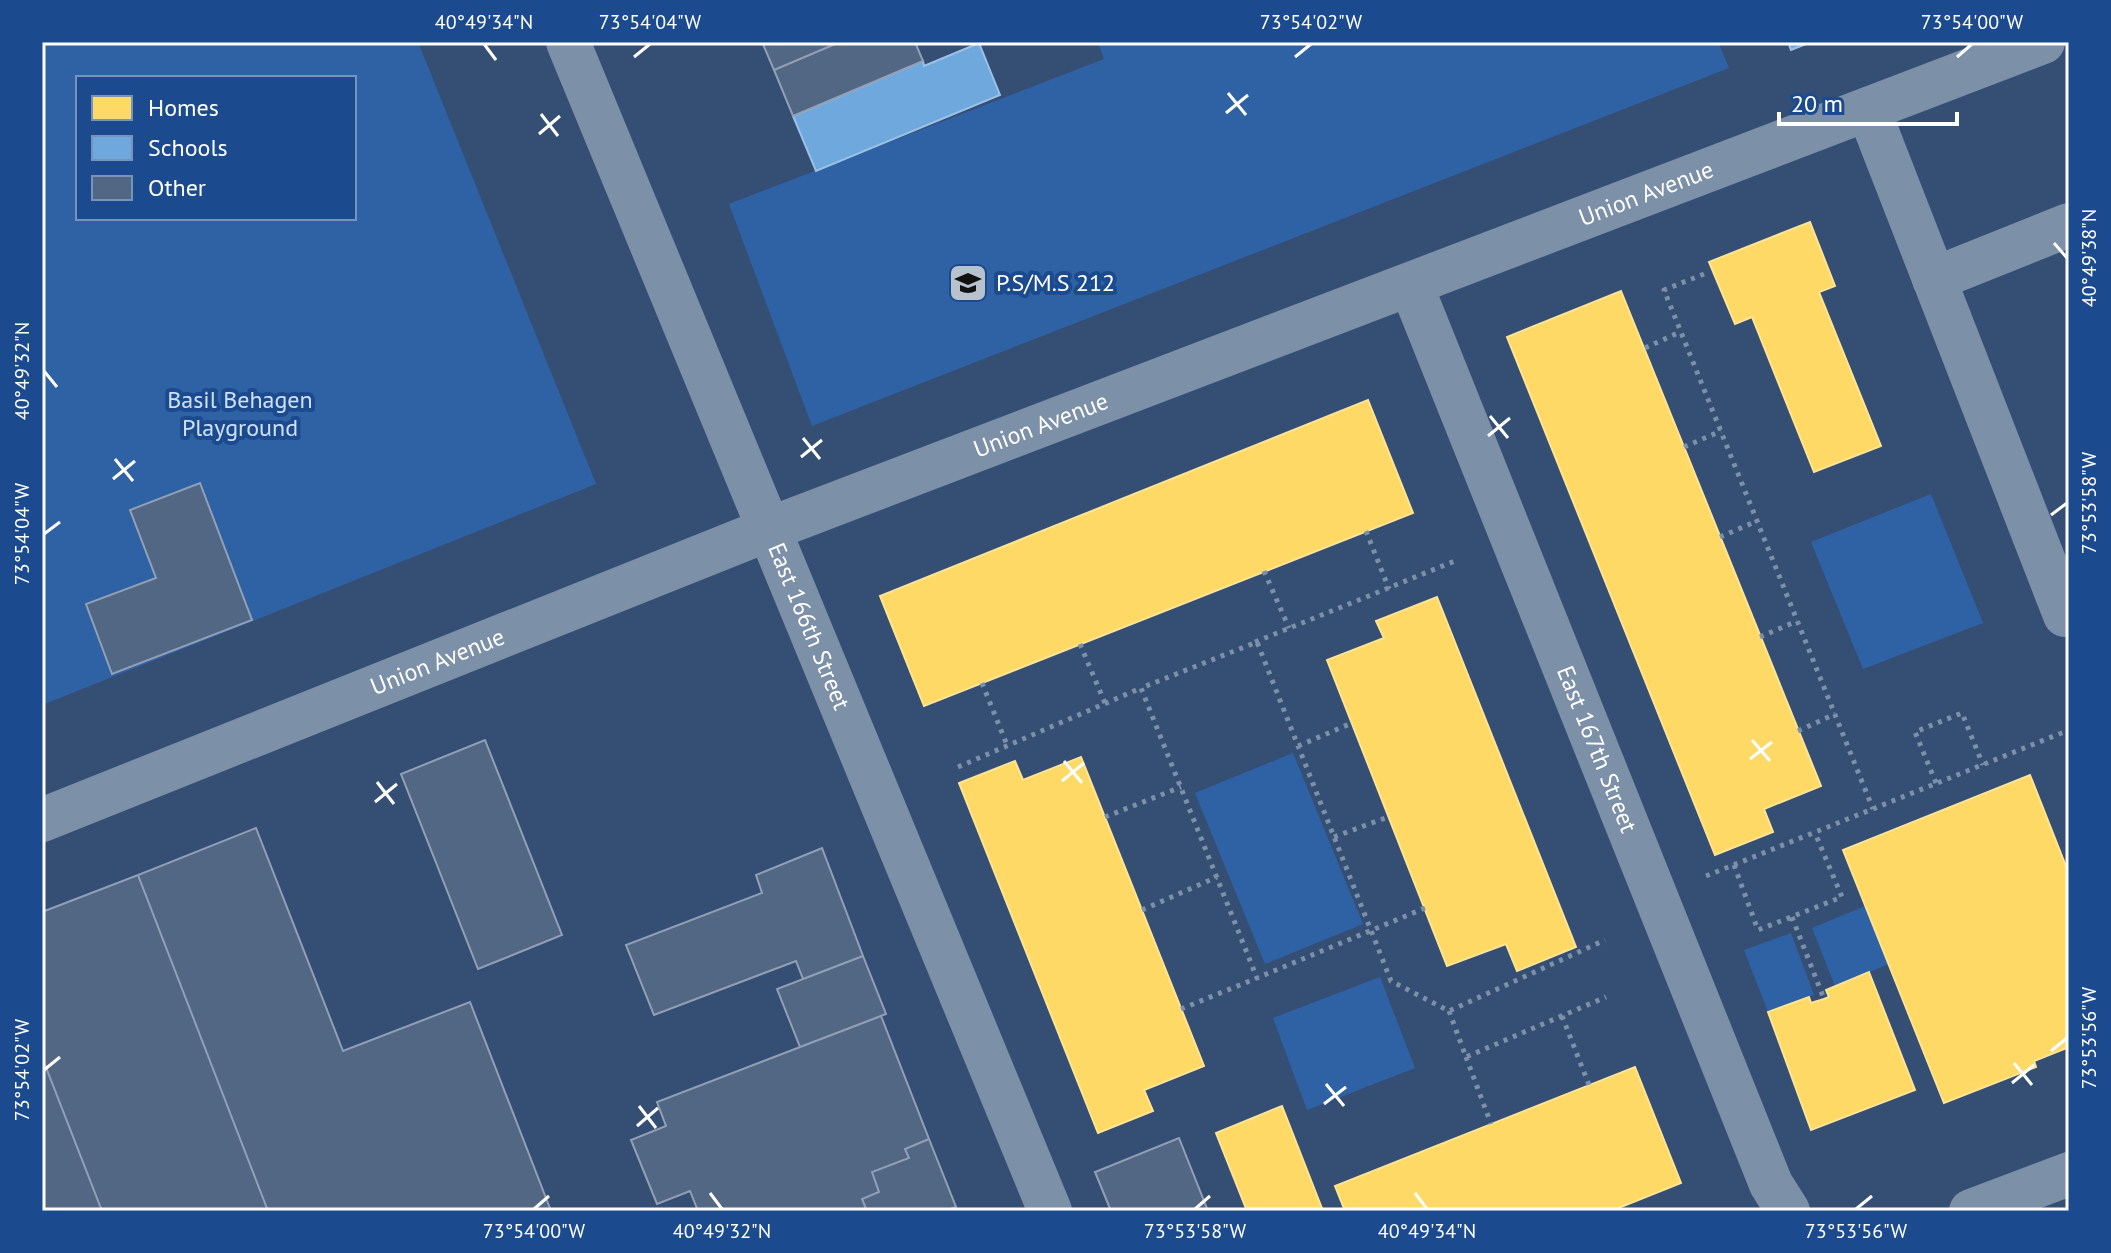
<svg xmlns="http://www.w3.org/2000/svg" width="2111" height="1253" viewBox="0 0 2111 1253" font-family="'PT Sans',sans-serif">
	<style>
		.green { fill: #2f62a4; fill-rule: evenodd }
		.homes { fill: #ffd966; stroke: #ffe494; stroke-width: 2 }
		.schools { fill: #6fa8dc; stroke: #9ac2e6; stroke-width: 2 }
		.building { fill: #526784; stroke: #91a0b6; stroke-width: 2 }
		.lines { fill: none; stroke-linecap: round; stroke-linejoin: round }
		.path { stroke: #7c90a8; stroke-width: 5; stroke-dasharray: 4 6; stroke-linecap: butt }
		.minor { stroke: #7c90a8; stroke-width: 44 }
		.ticks { fill: none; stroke: #fff; stroke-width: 3 }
		.labels { text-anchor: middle; stroke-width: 8; stroke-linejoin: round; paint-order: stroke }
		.street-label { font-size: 24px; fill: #fff; stroke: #1b4b8e }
		.poi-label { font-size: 24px; fill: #fff; stroke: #1b4b8e; text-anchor: start }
		.park-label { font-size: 24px; fill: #cfe1fa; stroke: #1b4b8e }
		.neatline { fill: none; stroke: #fff; stroke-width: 3 }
		.ticks-label { font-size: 20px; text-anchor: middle; fill: #fff }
	</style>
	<rect width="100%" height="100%" fill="#354f74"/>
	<!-- green -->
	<path class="green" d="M42,42h376l178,442 -554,221zM78,78h276v140h-276z
		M1098,42h620l11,26 -917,358 -83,-222 375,-145z
		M1931,494l52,129 -120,46 -52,-127z
		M1293,753l70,171 -98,40 -70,-171z
		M1865,906l24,58 -54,22 -23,-58z
		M1791,933l23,62 -46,17 -24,-62z
		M1380,977l35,91 -108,42 -34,-92z"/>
	<!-- homes -->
	<path class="homes" d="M1810,222l25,64 -16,6 62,154 -67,26 -62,-155 -17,7 -26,-62z
		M1621,291l200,495 -57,23 9,23 -58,23 -208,-518z
		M1368,400l45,113 -489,193 -44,-110z
		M1437,597l139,350 -59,24 -11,-27 -59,22 -120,-306 57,-22 -8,-17z
		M1081,757l123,309 -60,24 9,21 -55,22 -139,-350 56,-22 8,19z
		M2030,775l39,99v173l-35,14 2,6 -92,36 -101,-253z
		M1869,972l46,118 -104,40 -43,-118 41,-15 2,6 13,-4 5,-2 -3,-7z
		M1635,1067l46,116 -70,28h-266l-10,-25z
		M1282,1106l41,105h-76l-31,-78z"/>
	<!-- schools -->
	<path class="schools" d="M1788,42h23l-20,8z
		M979,43l21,52 -184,76 -23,-55 130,-55 1,5z"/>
	<!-- building -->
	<path class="building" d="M762,42h78l-66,28z
		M840,42h75l8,19 -130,55 -19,-46z
		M200,483l52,137 -140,54 -26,-70 70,-26 -26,-68z
		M485,740l77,195 -84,34 -77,-195z
		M256,828l87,223 127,-49 81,209h-283l-130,-336z
		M822,848l41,108 -60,23 -7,-18 -142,54 -28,-70 136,-52 -6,-18z
		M138,875l130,336h-166l-60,-154v-145z
		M863,956l23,58 -86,33 -23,-58z
		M881,1016l48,123 -24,10 4,9 -37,14 7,20 -17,7 5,12h-169l-8,-20 -33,13 -26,-64 35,-14 -9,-24z
		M42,1057l60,154h-60z
		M1179,1138l29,73h-97l-16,-39z
		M929,1139l27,68 -12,4h-77l-5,-12 17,-7 -7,-20 37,-14 -4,-9z"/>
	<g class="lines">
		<!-- path -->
		<path class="path" d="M1704,274l-40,16 209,519
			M1645,348l35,-16
			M1684,447l37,-16
			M1366,531l23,58
			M1720,537l37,-16
			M1264,571l25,57
			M1760,637l37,-16
			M1255,642l200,-81
			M1080,644l25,59
			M982,683l25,62
			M1798,731l37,-17
			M1298,746l54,-23
			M958,767l183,-79
			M1936,783l-21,-51 47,-19 21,52
			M1105,817l76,-30
			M1334,837l54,-20
			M1734,865l24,65 84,-33 -27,-64
			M1706,876l363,-146
			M1425,908l-168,70 -116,-290 116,-46 134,339 58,30 156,-71
			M1142,910l75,-33
			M1792,917l32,82
			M1181,1009l76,-31
			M1449,1011l17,46 140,-60
			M1562,1016l27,69
			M1466,1057l25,67"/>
		<!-- minor -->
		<g class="minor">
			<path id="s1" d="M568,42l482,1169"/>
			<path d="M1868,109l197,506"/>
			<path d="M1934,279l135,-54"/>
			<path id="s2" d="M1411,285l360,899 17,27"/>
			<path id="s3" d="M42,820l725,-290 1276,-488"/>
			<path d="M1971,1211l98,-37"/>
		</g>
	</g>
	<!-- ticks -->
	<path class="ticks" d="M484,44l12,16M634,57l16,-13M1295,57l16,-13M1957,57l15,-13M1228,93l18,22M1226,113l22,-18M541,114l17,22M539,134l21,-18M2054,243l13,15M44,371l13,16M1490,416l18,22M1488,436l22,-18M803,438l17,21M801,457l21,-17M115,459l18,22M113,479l22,-18M2051,515l16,-12M44,534l16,-12M1752,740l18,21M1750,759l22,-17M1064,761l18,22M1062,781l22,-18M377,782l17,22M375,802l22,-18M2051,1051l16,-13M2014,1063l18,22M44,1070l16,-13M2012,1083l22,-18M1326,1084l18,22M1324,1104l22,-17M639,1106l17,22M637,1126l21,-18M710,1193l12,16M1415,1193l12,16M534,1209l15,-13M1195,1209l15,-13M1856,1209l16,-13"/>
	<!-- icons -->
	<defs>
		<g id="school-square" transform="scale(2)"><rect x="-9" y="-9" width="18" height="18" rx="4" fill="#b8c1ce" stroke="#1b4b8e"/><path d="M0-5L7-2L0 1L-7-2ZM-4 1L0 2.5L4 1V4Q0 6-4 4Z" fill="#111"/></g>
	</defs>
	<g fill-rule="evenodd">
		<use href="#school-square" x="968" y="283"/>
	</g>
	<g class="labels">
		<!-- street labels -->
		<g class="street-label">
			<text dy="8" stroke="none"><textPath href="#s3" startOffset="1722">Union Avenue</textPath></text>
			<text dy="8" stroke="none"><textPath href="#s3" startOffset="1074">Union Avenue</textPath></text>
			<text dy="8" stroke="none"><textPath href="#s1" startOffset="632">East 166th Street</textPath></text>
			<text dy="8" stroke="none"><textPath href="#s3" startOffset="426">Union Avenue</textPath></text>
			<text dy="8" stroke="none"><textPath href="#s2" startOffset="500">East 167th Street</textPath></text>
		</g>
		<!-- poi labels -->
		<g class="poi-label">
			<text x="996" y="291">P.S/M.S 212</text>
		</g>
		<!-- park labels -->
		<g class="park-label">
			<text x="240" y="408">Basil Behagen<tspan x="240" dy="28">Playground</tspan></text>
		</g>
	</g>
	<!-- border -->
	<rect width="2111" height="1253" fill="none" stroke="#1b4b8e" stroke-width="88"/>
	<!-- legend -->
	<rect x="76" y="76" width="280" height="144" fill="#1b4b8e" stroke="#7693bb" stroke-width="2"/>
	<rect x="92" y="96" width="40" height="24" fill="#ffd966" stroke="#7693bb" stroke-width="2"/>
	<text x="148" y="116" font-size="24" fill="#ffffff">Homes</text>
	<rect x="92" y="136" width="40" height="24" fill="#6fa8dc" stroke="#7693bb" stroke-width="2"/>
	<text x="148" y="156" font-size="24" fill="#ffffff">Schools</text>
	<rect x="92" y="176" width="40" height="24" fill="#526784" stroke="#7693bb" stroke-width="2"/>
	<text x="148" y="196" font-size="24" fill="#ffffff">Other</text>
	<!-- scale -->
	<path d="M1779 112v12h178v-12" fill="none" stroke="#ffffff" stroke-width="4"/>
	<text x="1791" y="112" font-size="24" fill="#ffffff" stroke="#1b4b8e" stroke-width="6" paint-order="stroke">20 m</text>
	<rect x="44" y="44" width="2023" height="1165" class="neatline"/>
	<g class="ticks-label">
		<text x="484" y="29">40°49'34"N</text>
		<text x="650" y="29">73°54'04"W</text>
		<text x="1311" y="29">73°54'02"W</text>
		<text x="1972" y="29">73°54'00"W</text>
		<text transform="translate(2089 258) rotate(-90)" y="7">40°49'38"N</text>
		<text transform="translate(22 371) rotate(-90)" y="7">40°49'32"N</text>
		<text transform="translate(2089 503) rotate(-90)" y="7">73°53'58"W</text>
		<text transform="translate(22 534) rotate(-90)" y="7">73°54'04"W</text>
		<text transform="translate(2089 1038) rotate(-90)" y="7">73°53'56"W</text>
		<text transform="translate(22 1070) rotate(-90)" y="7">73°54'02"W</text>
		<text x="534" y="1238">73°54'00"W</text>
		<text x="722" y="1238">40°49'32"N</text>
		<text x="1195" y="1238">73°53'58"W</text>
		<text x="1427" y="1238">40°49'34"N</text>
		<text x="1856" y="1238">73°53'56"W</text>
	</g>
</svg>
